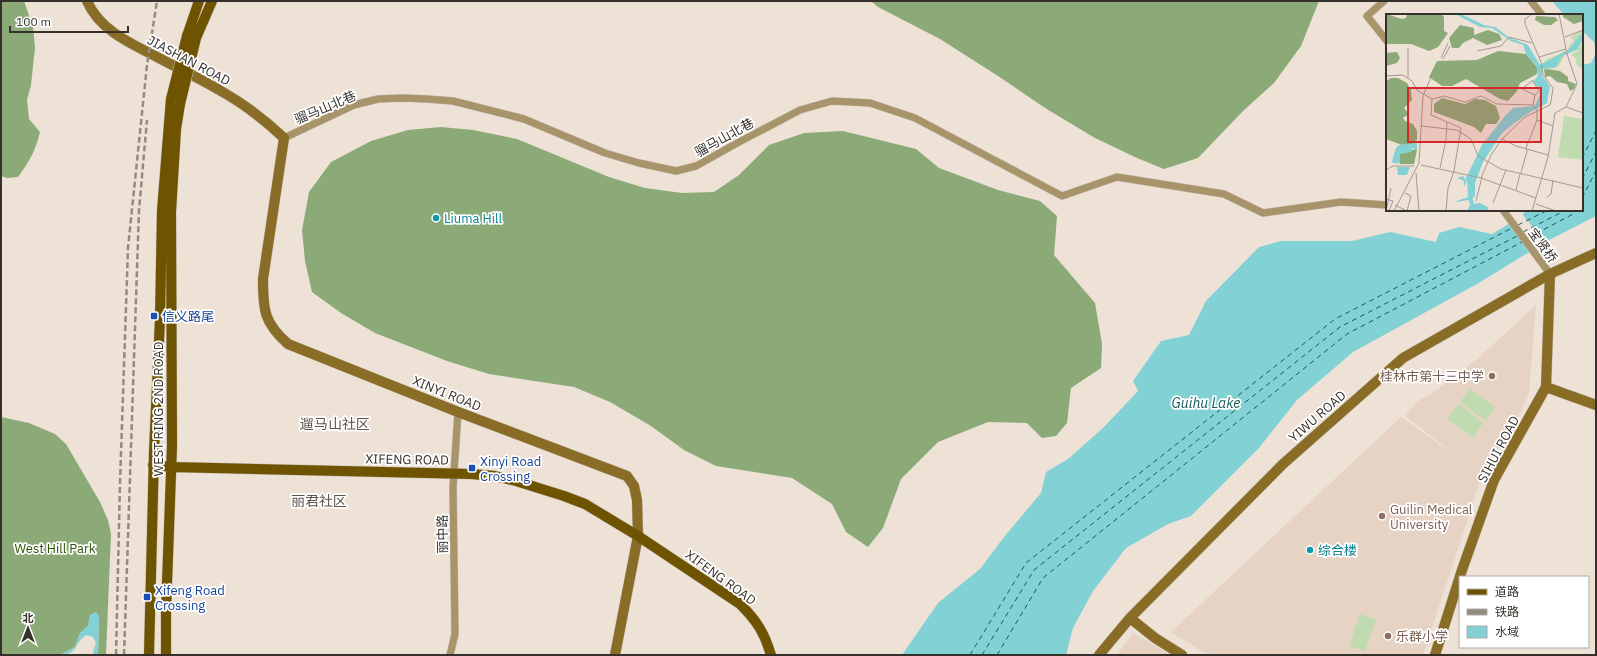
<svg xmlns="http://www.w3.org/2000/svg" width="1597" height="656" viewBox="0 0 1597 656" font-family="'IBM Plex Sans','Noto Sans SC',sans-serif">
	<style>
		.built { fill: #e7d3c3 }
		.green { fill: #c1dbb1 }
		.forest { fill: #8caa78 }
		.water { fill: #82d2d5 }
		.pier { fill: #eee1d6 }
		.lines { fill: none; stroke-linecap: round; stroke-linejoin: round }
		.ferry { stroke: #175b5e; stroke-width: 1; stroke-dasharray: 5 4; stroke-linecap: butt }
		.street-casing { stroke: #c9beb4; stroke-width: 8 }
		.secondary-casing { stroke: #c9beb4; stroke-width: 11 }
		.primary-casing { stroke: #c9beb4; stroke-width: 11 }
		.street { stroke: #a7946a; stroke-width: 7 }
		.secondary { stroke: #896d27; stroke-width: 10 }
		.primary { stroke: #6e5300; stroke-width: 10 }
		.rail { stroke: #938a82; stroke-width: 2.5; stroke-dasharray: 6 3; stroke-linecap: butt }
		.primary-bridge-casing { stroke: #c9beb4; stroke-width: 11; stroke-linecap: butt }
		.primary-bridge { stroke: #6e5300; stroke-width: 10 }
		.culture-dot { fill: #0f9aa8; stroke: #fff; stroke-width: 1.5 }
		.transit-dot { fill: #1a4fb4; stroke: #fff; stroke-width: 1.5 }
		.education-dot { fill: #8d6e63; stroke: #fff; stroke-width: 1.5 }
		.labels { text-anchor: middle; stroke-width: 3.5; stroke-linejoin: round; paint-order: stroke }
		.street-label { font-size: 13px; fill: #35302b; stroke: #fff }
		.culture-label { font-size: 13px; fill: #0d838f; stroke: #fff; text-anchor: start }
		.transit-label { font-size: 13px; fill: #164399; stroke: #fff; text-anchor: start }
		.education-label { font-size: 13px; fill: #785e54; stroke: #fff; text-anchor: start }
		.park-label { font-size: 13px; fill: #2d5205; stroke: #fff }
		.water-label { font-size: 14px; font-style: italic; fill: #175b5e; stroke: #fff }
		.neighbourhood-label { font-size: 14px; fill: #5d5249; stroke: #fff }
		.inset-river { fill: none; stroke: #82d2d5; stroke-width: 2 }
		.inset-road { fill: none; stroke: #a49a92; stroke-width: 1 }
		.view { fill: #d62828; fill-opacity: 0.15; stroke: #d62828; stroke-width: 2 }
		.inset-edge { fill: none; stroke: #35302b; stroke-width: 2 }
	</style>
	<rect width="100%" height="100%" fill="#eee1d6"/>
	<!-- built -->
	<path class="built" d="M1536,305l-7,88 -9,21 -38,60 -22,69 -37,112h-215l-37,-23 230,-215 62,44 -58,-45 13,-15 16,-9 42,-32z
		M1133,633l38,22h-54z"/>
	<!-- green -->
	<path class="green" d="M1470,389l25,18 -9,14 -26,-19z
		M1459,404l24,19 -10,15 -26,-19z
		M1360,614l16,6 -11,31 -16,-5z"/>
	<!-- forest -->
	<path class="forest" d="M1,1h23l9,26 2,21 -4,37 -4,15 2,19 11,13c-4,18 -11,30 -22,45l-11,1 -6,-2z
		M871,1h448l-18,45 -27,37 -31,28 -45,47 -34,11 -27,-11 -42,-20 -50,-30 -47,-32 -58,-37 -62,-32z
		M441,127l32,3 44,9 92,38 36,11 37,5 32,-1 25,-17 30,-30 35,-12 39,-2 73,18 23,19 59,22 42,11 17,15 -3,39 41,48 7,41 -1,24 -30,20 -4,35 -11,13 -14,2 -15,-15 -39,-1 -50,20 -37,37 -18,49 -15,19 -22,-15 -14,-28 -40,-26 -76,-12 -32,-16 -33,-24 -41,-24 -36,-15 -85,-13 -42,-13 -72,-28 -34,-20 -29,-21 -7,-31 -3,-31 7,-38 22,-30 40,-21 37,-11z
		M1,417l28,6 26,11 11,10 34,58 8,18 3,14 -5,121h-8l1,-38 -3,-5 -6,4 -2,10 -8,7 -5,14 -15,8h-59z"/>
	<!-- water -->
	<path class="water" d="M1552,1h44v49l-2,-8 -12,-11v-16h-18z
		M1596,53v163l-49,25 -70,43 -124,68 -56,48 -39,49 -67,67 -23,8 -42,24 -33,43 -20,37 -7,27h-164l36,-52 42,-34 24,-32 37,-44 5,-21 22,-13 35,-31 35,-37 -5,-10 28,-40 28,-6 17,-34 53,-54 22,-6h71l38,-9 46,10 3,-9 20,-6 33,7 30,-18 4,-6h56v-145l9,-2z
		M96,612l3,5 -1,38h-4l-1,-3 3,-9 -3,-6 -7,-2c-12,8 -8,20 -26,20l15,-8 5,-14 8,-7 2,-11z"/>
	<!-- pier -->
	<path class="pier" d="M1522,214l25,30 -15,9 -22,-32z"/>
	<g class="lines">
		<!-- ferry -->
		<path class="ferry" d="M1582,158l14,-27
			M1582,179l14,-27
			M1582,198l14,-27
			M1518,225l30,-15
			M1523,232l43,-22
			M1528,238l45,-24 3,-4
			M970,655l56,-92 309,-244 177,-91
			M982,655l52,-85 306,-243 177,-91
			M997,655l46,-77 304,-244 175,-92"/>
		<!-- street casing -->
		<g class="street-casing">
			<path id="street" d="M1384,1l-17,15 20,25
				M1531,1l11,14
				M284,138l70,-33 24,-6 25,-1 24,1 26,2 71,18 81,34 34,10 37,8 20,-5 43,-24 61,-32 32,-9 38,2 45,15 147,78 55,-19 107,17 39,19 78,-11 46,3
				M1503,210l47,64
				M450,655l5,-21 -2,-147 5,-75"/>
		</g>
		<!-- secondary casing -->
		<g class="secondary-casing">
			<path id="secondary" d="M87,1c13,30 45,43 72,57 21,11 42,21 62,33 23,13 44,29 63,47l-21,141c0,31 1,44 25,65l170,68 169,64 7,10 3,14 1,36 -23,119
				M1546,387l50,18
				M1130,618l25,20 27,17
				M1099,655l31,-37 153,-154 120,-106 147,-84 46,-21
				M1435,655l27,-85 32,-90 52,-93 4,-113"/>
		</g>
		<!-- primary casing -->
		<g class="primary-casing">
			<path id="primary" d="M187,36l12,-35
				M196,38l16,-37
				M153,465l18,2 300,7 24,2 21,5 48,15 21,8 53,32 102,68c17,17 24,28 31,51
				M149,655l5,-203 6,-133 2,-108 9,-112
				M166,655v-44l6,-165 -1,-234 5,-83 4,-25"/>
		</g>
		<!-- street -->
		<use href="#street" class="street"/>
		<!-- secondary -->
		<use href="#secondary" class="secondary"/>
		<!-- primary -->
		<use href="#primary" class="primary"/>
		<!-- rail -->
		<path class="rail" d="M116,655l4,-172 8,-235 19,-183 10,-64
			M124,655l15,-445 8,-90"/>
		<!-- primary-bridge casing -->
		<g class="primary-bridge-casing">
			<path id="primary-bridge" d="M171,99l16,-63
				M180,104l16,-66"/>
		</g>
		<!-- primary-bridge -->
		<use href="#primary-bridge" class="primary-bridge"/>
	</g>
	<!-- markers -->
	<g class="culture-dot">
		<circle cx="436" cy="218" r="4"/>
		<circle cx="1310" cy="550" r="4"/>
	</g>
	<g class="transit-dot">
		<rect x="150" y="312" width="8" height="8" rx="2"/>
		<rect x="468" y="464" width="8" height="8" rx="2"/>
		<rect x="143" y="593" width="8" height="8" rx="2"/>
	</g>
	<g class="education-dot">
		<circle cx="1492" cy="376" r="4"/>
		<circle cx="1382" cy="516" r="4"/>
		<circle cx="1388" cy="636" r="4"/>
	</g>
	<g class="labels">
		<!-- street labels -->
		<g class="street-label">
			<text transform="translate(189 60) rotate(28)" y="5">JIASHAN ROAD</text>
			<text transform="translate(325 107) rotate(-23)" y="5">骝马山北巷</text>
			<text transform="translate(724 137) rotate(-29)" y="5">骝马山北巷</text>
			<text transform="translate(1543 245) rotate(54)" y="5">宝贤桥</text>
			<text transform="translate(447 393) rotate(22)" y="5">XINYI ROAD</text>
			<text transform="translate(158 409) rotate(-90)" y="5">WEST RING 2ND ROAD</text>
			<text transform="translate(1317 416) rotate(-41)" y="5">YIWU ROAD</text>
			<text transform="translate(1498 449) rotate(-62)" y="5">SIHUI ROAD</text>
			<text transform="translate(407 459) rotate(1)" y="5">XIFENG ROAD</text>
			<text transform="translate(442 534) rotate(-91)" y="5">丽中路</text>
			<text transform="translate(721 577) rotate(36)" y="5">XIFENG ROAD</text>
		</g>
		<!-- culture labels -->
		<g class="culture-label">
			<text x="444" y="223">Liuma Hill</text>
			<text x="1318" y="555">综合楼</text>
		</g>
		<!-- transit labels -->
		<g class="transit-label">
			<text x="162" y="321">信义路尾</text>
			<text x="480" y="466">Xinyi Road<tspan x="480" dy="15">Crossing</tspan></text>
			<text x="155" y="595">Xifeng Road<tspan x="155" dy="15">Crossing</tspan></text>
		</g>
		<!-- education labels -->
		<g class="education-label">
			<text x="1484" y="381" text-anchor="end">桂林市第十三中学</text>
			<text x="1390" y="514">Guilin Medical<tspan x="1390" dy="15">University</tspan></text>
			<text x="1396" y="641">乐群小学</text>
		</g>
		<!-- park labels -->
		<g class="park-label">
			<text x="55" y="553">West Hill Park</text>
		</g>
		<!-- water labels -->
		<g class="water-label">
			<text x="1206" y="408">Guihu Lake</text>
		</g>
		<!-- neighbourhood labels -->
		<g class="neighbourhood-label">
			<text x="335" y="429">遛马山社区</text>
			<text x="319" y="506">丽君社区</text>
		</g>
	</g>
	<!-- overview -->
	<g transform="translate(1386 14)">
		<rect width="197" height="197" fill="#eee1d6"/>
		<path d="M197,16v10l-5,9 -13,6 -7,12 -9,3 -8,-2v-3l6,-6 22,-9v-5l5,-4 -4,-4zM197,28v27l-6,-4 -2,-8 -4,-2 6,-4zM178,102l19,3v41l-25,-3z" fill="#c1dbb1"/>
		<path d="M0,0l16,5 4,-1 1,-4h34l3,3v14l4,2 -10,14 -9,4 -18,-7h-25zM177,0h20v7l-9,3 -11,-7zM150,2l19,1 3,3 -7,5h-7l-9,-5zM74,11l14,3v7l14,-5 11,4 3,6 -15,5 -14,-7 -10,5 -4,5h-7l-3,-10zM112,37l28,3 11,13v7l-17,9 -3,8 -9,10 -8,-2 -34,-20 -14,7h-10l-13,-9 8,-16 40,-1zM11,38l3,6 -3,5 -11,3v-13zM158,55l16,2 8,6v4l8,3 -2,5 -4,2 -3,-7 -10,-2 -7,-6 -5,1zM5,64h7l9,5 4,7 1,10 -8,8 5,6 -6,4 2,3 8,3 4,7v19l-3,14h-14l-2,-5 2,-5 16,-5 1,-10 -5,5 -10,1 -16,-6v-58zM56,84l23,6 10,-5 10,1 11,6 4,12 -4,6h-10l-5,9 -7,-6 -40,-15v-8z" fill="#8caa78"/>
		<path d="M69,0h6l23,11 11,2 15,11 18,7 12,20 30,-16 9,-13h4l-5,13 -16,7 -6,11 -15,2 1,7 8,10 -3,17 -26,14 -19,16 -19,29 -8,21v13l-4,3 2,5 7,-1 8,4v4h-21l3,-6 -1,-5 -15,2 14,-5 -1,-17 -3,7v-6l-7,-3 6,-2 2,4 17,-35 23,-29 8,-8 22,-2 6,-14 -8,-11 5,-5 -2,-11 -10,-11 -3,-9 -12,-4 -19,-13 -12,-1zM30,125l1,11 -5,-2 -1,4 -11,2v9h-7l-1,-2 4,-13 3,-3 13,-1zM11,153h13l-3,8h-9z" fill="#82d2d5"/>
		<path class="inset-river" d="M182,37l15,-14M182,38l5,-2 10,-12M157,51l10,-3 12,-10M158,52l10,-3 7,-7M153,91l8,-14 -6,-10v-14M96,142l12,-21 26,-20 19,-10 7,-14 -7,-19M97,143l12,-21 36,-26M86,161l4,-11 18,-30 26,-20 18,-9 7,-14 -5,-9v-16M89,161l6,-16M85,164l-1,22 2,8 7,3M85,180l1,-13 8,-22M85,180l2,13 9,4"/>
		<path class="inset-road" d="M179,23l18,-7M22,34v30M91,37l24,-5 8,-9 23,6M153,43l27,-8M55,44l7,-15M57,45l7,-13M0,62l17,-1 9,6 5,9 15,9M146,66l7,11 -4,4M146,67l-10,8 13,6 -2,10M46,85l12,-3 21,6 16,-6 16,8 36,1M46,85l-1,16 30,13 -7,43M180,93l17,6M151,106l16,6M35,112l36,4 14,9 7,17 23,13 82,19M116,125l14,7 32,9M35,151l60,13M54,154l6,-28 1,-18M0,156l7,-4h21M30,159l3,38M135,159l6,-22 -1,-3 11,-28v-10l-4,-5M95,164l55,20M95,164l10,-23 11,-16 23,-22 25,-12 1,-4 2,-13 -10,-13 -2,-13 -16,-38v-5l7,-5M130,176l4,-16M19,179l6,3 -4,15M161,183l4,-3 2,-14M0,185l7,2 -4,10M90,187l6,-24M107,189l13,-33M150,190l20,7M9,191l12,6M0,197l5,-23M8,197l25,-48 4,-67 8,-19M60,197l2,-23 6,-17M146,197l16,-54 7,-44 11,-6 11,-23 -10,-30 -8,-40"/>
		<path class="view" d="M22,74h133v54h-133z"/>
		<rect width="197" height="197" class="inset-edge"/>
	</g>
	<!-- border -->
	<rect width="1597" height="656" fill="none" stroke="#35302b" stroke-width="4"/>
	<!-- legend -->
	<rect x="1459" y="576" width="130" height="72" fill="#ffffff" stroke="#aeacaa"/>
	<rect x="1467" y="589" width="20" height="6" fill="#6e5300" stroke="#aeacaa"/>
	<text x="1495" y="596" font-size="12" fill="#35302b">道路</text>
	<rect x="1467" y="609" width="20" height="6" fill="#938a82" stroke="#aeacaa"/>
	<text x="1495" y="616" font-size="12" fill="#35302b">铁路</text>
	<rect x="1467" y="626" width="20" height="12" fill="#82d2d5" stroke="#aeacaa"/>
	<text x="1495" y="636" font-size="12" fill="#35302b">水域</text>
	<!-- north arrow -->
	<g transform="translate(28 628)" stroke="#ffffff" stroke-width="3" paint-order="stroke">
	<path d="M0-3L7 15L0 10L-7 15Z" fill="#35302b"/>
	<text y="-6" font-size="11" font-weight="bold" text-anchor="middle" fill="#35302b">北</text>
	</g>
	<!-- scale -->
	<path d="M10 26v6h118v-6" fill="none" stroke="#35302b" stroke-width="2"/>
	<text x="16" y="26" font-size="12" fill="#35302b" stroke="#ffffff" stroke-width="3" paint-order="stroke">100 m</text>
</svg>
